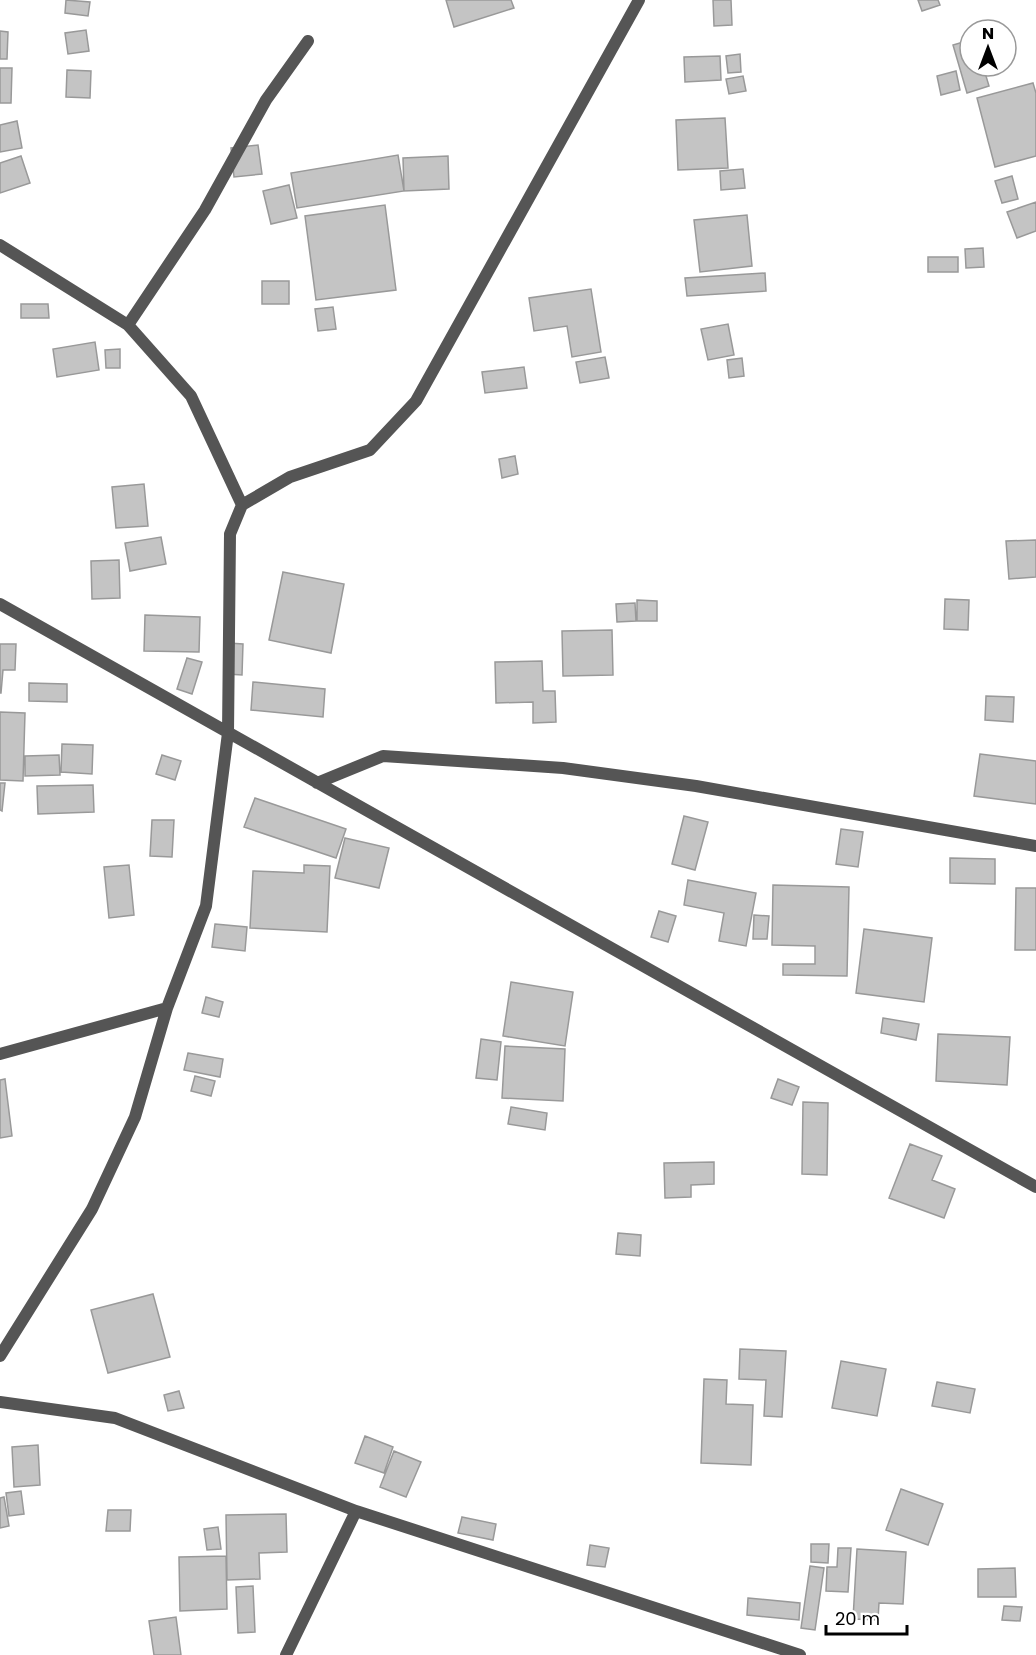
<svg xmlns="http://www.w3.org/2000/svg" width="1036" height="1655" viewBox="0 0 1036 1655" font-family="Poppins,sans-serif">
	<style>
		.building { fill: #c4c4c4; stroke: #999; stroke-width: 1.5 }
		.lines { fill: none; stroke-linecap: round; stroke-linejoin: round }
		.street { stroke: #555; stroke-width: 12 }
	</style>
	<rect width="100%" height="100%" fill="#fff"/>
	<!-- building -->
	<path class="building" d="M66,0l24,2 -2,14 -23,-3z
		M446,0h65l3,8 -60,19z
		M713,0h18l1,25 -18,1z
		M918,0h20l2,5 -18,6z
		M86,30l3,21 -21,3 -3,-21z
		M0,31l8,1 -1,27h-7z
		M970,40v26h13l6,20 -22,7 -14,-48z
		M740,54l1,18 -13,1 -2,-17z
		M720,56l1,24 -36,2 -1,-25z
		M0,68h12l-1,35h-11z
		M67,70l24,1 -1,27 -24,-1z
		M956,71l4,19 -19,5 -4,-19z
		M743,76l3,15 -17,3 -3,-15z
		M1033,83l3,10v63l-41,11 -18,-69z
		M725,118l3,50 -50,2 -2,-50z
		M17,121l5,27 -22,4v-27z
		M258,145l4,29 -28,3 -3,-29z
		M398,155l6,36 -107,17 -6,-35z
		M21,156l9,27 -30,10v-30z
		M448,156l1,33 -45,2 -1,-33z
		M743,169l2,19 -24,2 -1,-19z
		M1012,176l6,23 -16,4 -7,-22z
		M289,185l8,33 -26,6 -8,-33z
		M1036,202v29l-19,7 -10,-26z
		M385,205l11,85 -80,10 -11,-84z
		M747,215l5,51 -52,6 -6,-52z
		M983,248l1,19 -18,1 -1,-19z
		M928,257h30v15h-30z
		M765,273l1,18 -79,5 -2,-18z
		M262,281h27v23h-27z
		M591,289l10,63 -29,5 -5,-31 -33,5 -5,-33z
		M21,304h27l1,14h-28z
		M333,307l3,22 -18,2 -3,-22z
		M728,324l6,31 -26,5 -7,-31z
		M95,342l4,28 -42,7 -4,-28z
		M120,349v19h-14l-1,-18z
		M605,357l4,21 -29,5 -4,-21z
		M742,358l2,18 -15,2 -2,-18z
		M524,367l3,21 -42,5 -3,-21z
		M515,456l3,18 -16,4 -3,-19z
		M144,484l4,42 -32,2 -4,-41z
		M161,537l5,27 -36,7 -5,-28z
		M1036,540v37l-27,2 -3,-38z
		M119,560l1,38 -28,1 -1,-38z
		M283,572l61,12 -13,69 -62,-13z
		M945,599l24,1 -1,30 -24,-1z
		M637,600l20,1v20h-20z
		M635,603l1,18 -19,1 -1,-18z
		M145,615l55,2 -1,35 -55,-1z
		M612,630l1,45 -50,1 -1,-45z
		M228,643l15,1 -1,31 -15,-1z
		M0,644h16l-1,26h-12l-2,23h-1z
		M187,658l15,4 -10,32 -15,-5z
		M542,661l1,30h12l1,31 -23,1v-21l-37,1 -1,-41z
		M253,682l72,7 -2,28 -72,-7z
		M29,683l38,1v18l-38,-1z
		M986,696l28,1 -1,25 -28,-2z
		M0,712l25,1 -2,68 -23,-1z
		M62,744l31,1 -1,29 -31,-2z
		M980,754l56,7v43l-62,-8z
		M59,755l1,20 -35,1v-20z
		M162,755l19,6 -6,19 -19,-6z
		M0,783h5l-3,28 -2,-1z
		M93,785l1,27 -56,2 -1,-28z
		M255,798l91,31 -10,29 -92,-31z
		M684,816l24,6 -13,48 -23,-6z
		M152,820h22l-2,37 -22,-1z
		M841,829l22,3 -5,35 -22,-3z
		M345,838l44,10 -10,40 -44,-10z
		M950,858l45,1v25l-45,-1z
		M129,865l5,50 -25,3 -5,-51z
		M304,865l26,1 -3,66 -77,-4 3,-57 51,2z
		M688,880l68,13 -10,53 -27,-5 5,-28 -40,-8z
		M773,885l76,2 -2,89 -64,-1v-11h32v-18l-43,-1z
		M1016,888h20v62h-21z
		M659,911l17,5 -8,26 -17,-5z
		M754,915l15,1 -2,23h-14z
		M215,924l32,3 -2,24 -33,-4z
		M864,929l68,9 -8,64 -68,-9z
		M511,982l62,10 -8,54 -62,-10z
		M206,997l17,5 -4,15 -17,-4z
		M883,1018l36,6 -3,16 -35,-7z
		M938,1034l72,3 -3,48 -71,-4z
		M481,1039l20,3 -4,38 -21,-2z
		M505,1046l60,3 -2,52 -61,-3z
		M188,1053l35,6 -3,18 -36,-7z
		M195,1076l20,5 -4,15 -20,-5z
		M5,1079l7,57 -12,2v-58z
		M778,1079l21,8 -7,18 -21,-7z
		M803,1102l25,1 -1,72 -25,-1z
		M511,1107l36,6 -2,17 -37,-6z
		M910,1144l32,12 -10,24 23,9 -11,29 -55,-20z
		M714,1162v22l-23,1v12l-26,1 -1,-35z
		M618,1233l23,2 -1,21 -24,-2z
		M153,1294l17,63 -62,16 -17,-63z
		M740,1349l46,2 -4,66 -18,-1 2,-36 -27,-1z
		M841,1361l45,8 -9,47 -45,-8z
		M704,1379l23,1 -1,24 27,1 -2,60 -50,-2z
		M937,1382l38,7 -5,24 -38,-7z
		M179,1391l5,17 -16,3 -4,-16z
		M365,1436l28,11 -9,26 -29,-10z
		M38,1445l2,40 -26,2 -2,-40z
		M394,1451l27,11 -15,35 -26,-10z
		M901,1489l42,15 -15,41 -42,-15z
		M21,1491l3,23 -15,2 -3,-23z
		M4,1497l5,29 -9,2v-30z
		M108,1510h23l-1,21h-24z
		M286,1514l1,38 -28,1 1,26 -33,1 -1,-65z
		M462,1517l34,7 -3,16 -35,-7z
		M218,1527l3,22 -14,1 -3,-21z
		M811,1544h18l-1,19 -17,-1z
		M590,1545l19,3 -4,19 -18,-2z
		M838,1548h13l-3,44 -22,-1 1,-24h10z
		M857,1549l49,3 -3,52 -24,-1 -1,17 -25,-1z
		M226,1556l1,53 -47,2 -1,-54z
		M810,1566l14,2 -9,62 -14,-2z
		M1015,1568l1,29h-38v-28z
		M253,1586l2,46 -17,1 -2,-46z
		M748,1598l52,5 -1,17 -52,-5z
		M1004,1606l18,1 -2,14 -18,-1z
		M176,1617l5,38h-27l-5,-34z"/>
	<g class="lines">
		<!-- street -->
		<path class="street" d="M0,245l128,80 63,71 51,109
			M128,325l77,-115 61,-110 42,-59
			M0,604l1036,583
			M317,783l66,-27 180,12 133,18 340,60
			M0,1054l167,-46
			M0,1356l92,-147 43,-92 32,-109 39,-102 22,-173 2,-199 12,-29 48,-28 80,-27 46,-49 223,-401
			M0,1402l115,16 241,93 444,144
			M286,1655l70,-144"/>
	</g>
	<!-- north arrow -->
	<g transform="translate(988 48)"><circle r="28" fill="#ffffff" stroke="#999999" stroke-width="1.5"/>
	<path d="M0-4.5L10 22L0 15L-10 22Z" fill="#000000"/>
	<text y="-9" font-size="16" font-weight="bold" text-anchor="middle" fill="#000000">N</text>
	</g>
	<!-- scale -->
	<path d="M826 1625v9h81v-9" fill="none" stroke="#000000" stroke-width="3"/>
	<text x="835" y="1625" font-size="18" fill="#000000" stroke="#ffffff" stroke-width="4.5" paint-order="stroke">20 m</text>
</svg>
